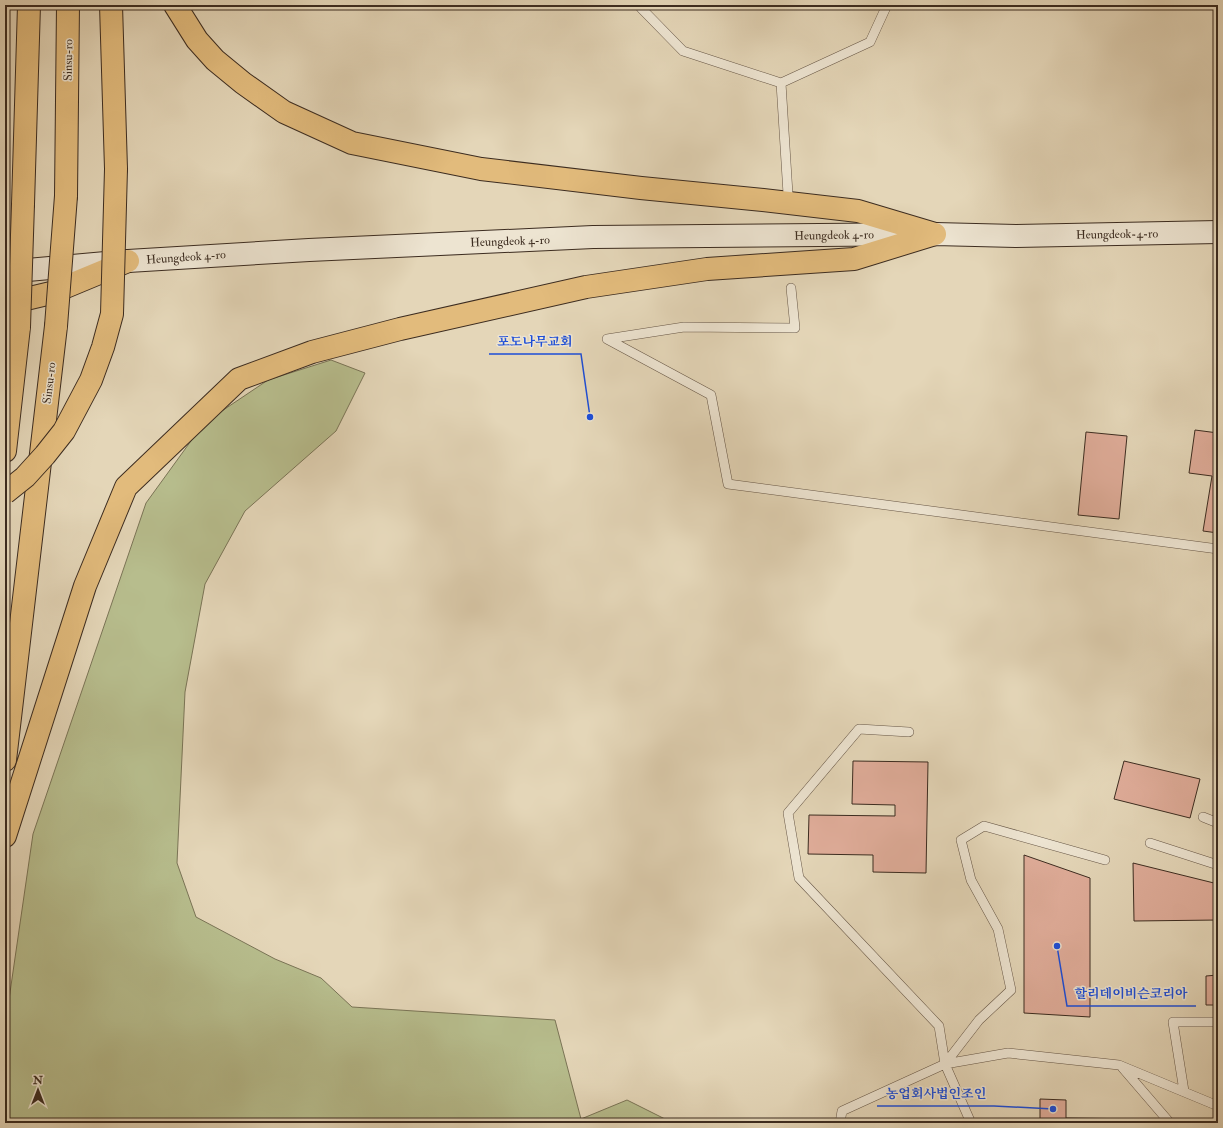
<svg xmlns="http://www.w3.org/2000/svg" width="1223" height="1128" viewBox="0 0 1223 1128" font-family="'IM FELL Double Pica','Noto Serif KR',serif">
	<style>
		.green { fill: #b7bd8d; stroke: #7a7456 }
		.building { fill: #dfac99; stroke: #3c2c20 }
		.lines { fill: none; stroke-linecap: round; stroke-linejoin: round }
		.lane-casing { stroke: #665646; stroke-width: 10 }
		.secondary-casing { stroke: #3c2c20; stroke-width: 24 }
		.primary-casing { stroke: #3c2c20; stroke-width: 24 }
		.lane { stroke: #ede4d1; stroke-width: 9 }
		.secondary { stroke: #ede4d1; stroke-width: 22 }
		.primary { stroke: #e2bb7c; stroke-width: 22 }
		.primary-bridge-casing { stroke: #3c2c20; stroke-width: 24; stroke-linecap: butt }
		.primary-bridge { stroke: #e2bb7c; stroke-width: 22 }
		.labels { text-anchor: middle; stroke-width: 3; stroke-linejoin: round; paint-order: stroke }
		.street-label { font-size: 12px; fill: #3c2c20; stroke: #ede4d1 }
		.leader { fill: none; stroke: #1d4ed8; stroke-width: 1.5 }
		.callout-dot { fill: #1d4ed8; stroke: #ede4d1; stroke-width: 1.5 }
		.callout-label { font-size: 13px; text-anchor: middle; font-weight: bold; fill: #1d4ed8; stroke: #ede4d1; stroke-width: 3; stroke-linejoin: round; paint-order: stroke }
	</style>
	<rect width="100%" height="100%" fill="#e4d6b8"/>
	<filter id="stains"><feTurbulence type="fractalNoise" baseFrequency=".005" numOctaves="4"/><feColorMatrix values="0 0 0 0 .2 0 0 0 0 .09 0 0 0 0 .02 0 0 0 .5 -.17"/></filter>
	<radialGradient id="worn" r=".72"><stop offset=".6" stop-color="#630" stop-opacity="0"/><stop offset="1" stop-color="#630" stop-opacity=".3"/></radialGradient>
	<!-- green -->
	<path class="green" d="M331,360l34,13 -29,58 -91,80 -40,73 -20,108 -8,171 19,54 79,42 46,19 31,29 203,13 26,99 46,-19 46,23h-668v-96l28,-193 113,-331 58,-80 64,-43z"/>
	<!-- building -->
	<path class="building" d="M1195,430l23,3v100l-15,-2 9,-55 -23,-3z
		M1086,432l41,4 -8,83 -41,-4z
		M853,761l75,1 -2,111 -53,-1v-17l-65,-1 1,-39 86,1v-11l-43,-1z
		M1124,761l76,18 -10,39 -76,-19z
		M1024,855l66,23v139l-66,-4z
		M1133,863l85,21v36l-84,1z
		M1218,975v30h-12v-29z
		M1040,1099l26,1v18l83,1v4h-109z"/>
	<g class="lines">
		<!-- lane casing -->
		<g class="lane-casing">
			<path id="lane" d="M641,5v3l42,43 98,32 89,-41 17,-37
				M781,83l7,111
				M791,288l4,40 -111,-1 -77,12 104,56 17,89 490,65
				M909,732l-50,-3 -71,84 11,65 140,148 6,38 34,-44 32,-30 -13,-61 -27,-49 -10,-40 23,-14 121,34
				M1203,817l15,6
				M1150,843l68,22
				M945,1064l26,59
				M1121,1066l49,57
				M1184,1091l-11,-69h42
				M840,1123l2,-12 103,-47 63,-11 111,12 99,41"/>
		</g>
		<!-- secondary casing -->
		<g class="secondary-casing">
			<path id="secondary" d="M5,272l123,-11 181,-11 284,-13 342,-3 81,2 202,-4"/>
		</g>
		<!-- primary casing -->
		<g class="primary-casing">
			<path id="primary" d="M111,5l5,164
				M175,5l22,35 18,20 28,23 41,29 68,31 129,26 160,19 122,12 95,11 77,23
				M66,196l2,-191
				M23,204l6,-199
				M5,304l46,-11 77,-32
				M5,451l14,-124
				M5,760l51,-434
				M5,836l80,-250 41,-99 113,-108 73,-27 88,-23 186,-42 121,-18 147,-10 81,-25"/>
		</g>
		<!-- lane -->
		<use href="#lane" class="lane"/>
		<!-- secondary -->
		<use href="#secondary" class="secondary"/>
		<!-- primary -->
		<use href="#primary" class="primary"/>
		<!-- primary-bridge casing -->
		<g class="primary-bridge-casing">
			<path id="primary-bridge" d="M56,326l10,-130
				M19,327l4,-123
				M5,493l20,-16 20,-22 19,-24 27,-51 12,-33 9,-33 4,-145"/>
		</g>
		<!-- primary-bridge -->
		<use href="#primary-bridge" class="primary-bridge"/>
	</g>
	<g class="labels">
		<!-- street labels -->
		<g class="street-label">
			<text transform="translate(68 60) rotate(-89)" y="4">Sinsu-ro</text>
			<text transform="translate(1117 234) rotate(-1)" y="4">Heungdeok-4-ro</text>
			<text transform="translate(834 235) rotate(-1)" y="4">Heungdeok 4-ro</text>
			<text transform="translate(510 241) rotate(-2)" y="4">Heungdeok 4-ro</text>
			<text transform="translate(186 257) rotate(-4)" y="4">Heungdeok 4-ro</text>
			<text transform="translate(49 383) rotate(-83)" y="4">Sinsu-ro</text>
		</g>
	</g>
	<!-- callouts -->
	<path class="leader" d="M590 417L581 354H489M1057 946L1067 1006H1196M1053 1109L994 1106H877"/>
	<g class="callout-dot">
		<circle cx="590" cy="417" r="4"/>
		<circle cx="1057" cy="946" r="4"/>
		<circle cx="1053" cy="1109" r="4"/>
	</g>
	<g class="callout-label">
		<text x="535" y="346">포도나무교회</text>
		<text x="1131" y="998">할리데이비슨코리아</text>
		<text x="936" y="1098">농업회사법인조인</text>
	</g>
	<!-- margin -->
	<rect width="1223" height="1128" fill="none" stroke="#e4d6b8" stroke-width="20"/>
	<rect x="6" y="6" width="1211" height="1116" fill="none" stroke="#3c2c20" stroke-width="2"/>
	<rect x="10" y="10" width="1203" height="1108" fill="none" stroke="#3c2c20"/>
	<!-- north arrow -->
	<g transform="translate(38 1090)" stroke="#ede4d1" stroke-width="3" paint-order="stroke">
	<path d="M0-3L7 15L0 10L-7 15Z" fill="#3c2c20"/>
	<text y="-6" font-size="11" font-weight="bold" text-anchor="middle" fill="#3c2c20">N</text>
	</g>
	<rect width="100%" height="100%" filter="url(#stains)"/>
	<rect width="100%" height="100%" fill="url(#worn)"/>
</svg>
